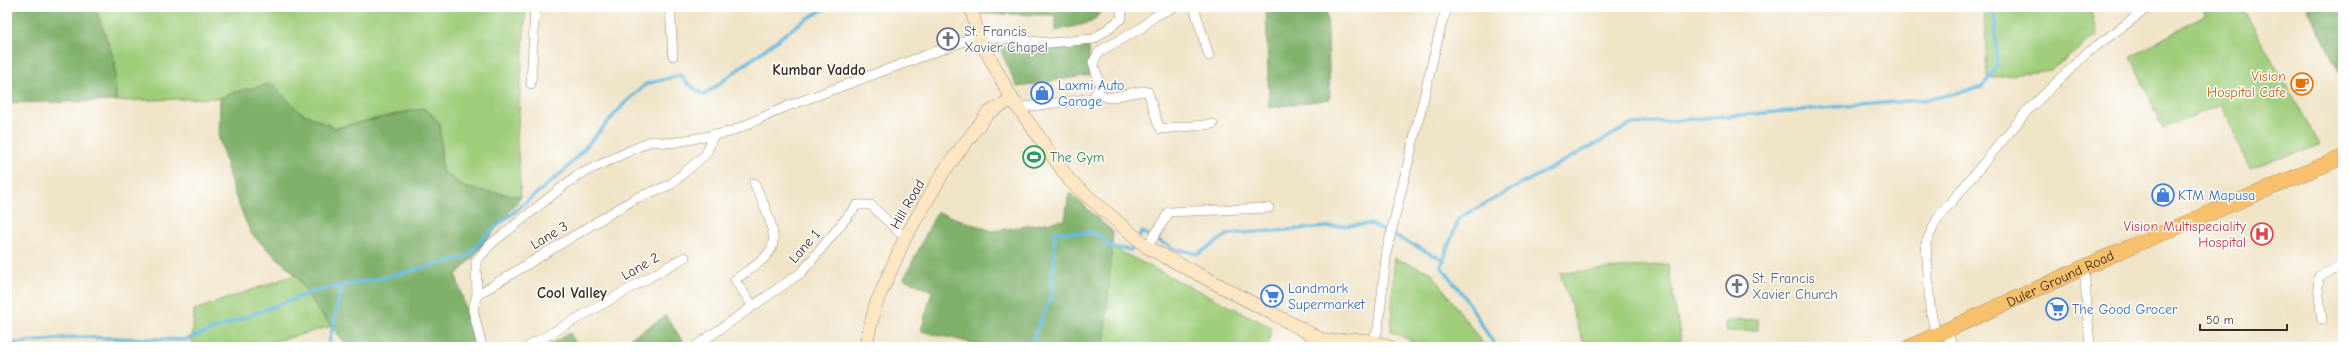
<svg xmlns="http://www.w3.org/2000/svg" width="2350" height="354" viewBox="0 0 2350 354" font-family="'Comic Neue',sans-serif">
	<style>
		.green { fill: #9fcd7a; stroke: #6d7c4c }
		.forest { fill: #7fb06a; stroke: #5d6d44 }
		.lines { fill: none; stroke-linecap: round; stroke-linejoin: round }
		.stream { stroke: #62b8de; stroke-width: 3.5 }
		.street-casing { stroke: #968772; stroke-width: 10 }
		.secondary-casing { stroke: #968772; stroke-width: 14 }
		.primary-casing { stroke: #968772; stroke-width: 16 }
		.street { stroke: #fff; stroke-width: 9 }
		.secondary { stroke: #fce6c4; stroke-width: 13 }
		.primary { stroke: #f7c06c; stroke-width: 15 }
		.labels { text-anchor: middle; stroke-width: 3; stroke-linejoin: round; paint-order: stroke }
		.worship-label { font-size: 14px; fill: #5b616d; stroke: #fff; text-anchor: start }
		.food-label { font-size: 14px; fill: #c56008; stroke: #fff; text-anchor: end }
		.shop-label { font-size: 14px; fill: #366cbe; stroke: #fff; text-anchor: start }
		.leisure-label { font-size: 14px; fill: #27864d; stroke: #fff; text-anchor: start }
		.street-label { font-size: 14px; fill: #3b2a1e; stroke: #fff }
		.health-label { font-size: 14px; fill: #be3a42; stroke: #fff; text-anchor: end }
		.neighbourhood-label { font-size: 15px; font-weight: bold; fill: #3b2a1e; stroke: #fff }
	</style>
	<rect width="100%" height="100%" fill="#fff"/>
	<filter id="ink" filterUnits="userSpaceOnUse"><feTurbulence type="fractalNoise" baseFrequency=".025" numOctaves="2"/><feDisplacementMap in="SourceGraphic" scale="8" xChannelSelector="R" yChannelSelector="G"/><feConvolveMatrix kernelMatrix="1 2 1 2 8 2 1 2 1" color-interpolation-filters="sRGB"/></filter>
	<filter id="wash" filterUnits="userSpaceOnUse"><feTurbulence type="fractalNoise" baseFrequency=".012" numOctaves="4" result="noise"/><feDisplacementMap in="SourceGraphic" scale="16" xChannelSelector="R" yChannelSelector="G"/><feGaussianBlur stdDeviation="0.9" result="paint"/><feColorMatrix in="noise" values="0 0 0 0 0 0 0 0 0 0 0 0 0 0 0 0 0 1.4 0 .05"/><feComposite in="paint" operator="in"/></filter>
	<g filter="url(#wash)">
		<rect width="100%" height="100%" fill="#f0e4c7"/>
		<!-- green -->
		<path class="green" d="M85,7h441l-9,134 4,56 -55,-9 -24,-17 -2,-48 -16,-15 -89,20 -35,-16 -28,-28 -34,7 -18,7 -104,3 -1,-39 -18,-49z
			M1984,7h106l7,28 -46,35 -64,8z
			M2204,7h38l78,138 -70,23 -29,-64 -58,24 -32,-71 75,-43z
			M1111,247l160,80 -3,20h-167z
			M1394,258l38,15 53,74h-61l-33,-16z
			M332,262l34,40 -37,25 -76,20h-61l2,-37z
			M1668,264l14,83h-97l-25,-74z
			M1758,319v11l-31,2 -2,-11z"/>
		<!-- forest -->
		<path class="forest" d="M7,7h78l12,6 18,49 1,39 -109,2z
			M981,7h124l-13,15 -37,9v-16l-73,-1z
			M1266,7h61l3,92 -61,9z
			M2307,7h36v73z
			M999,47h90l1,28 -73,12z
			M272,84l28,28 35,16 89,-20 16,15 2,48 24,17 55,9 -47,59 -18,19 20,72h-127l-31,-36 -21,-35 -46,-42 -17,-41 -15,-55 1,-40 18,-7z
			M1069,192l44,40 -9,115h-115l-68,-16 11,-40 -28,-12 33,-67 55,19 73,-11z
			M666,316l18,27 -5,4h-63z
			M570,333l8,14h-33z"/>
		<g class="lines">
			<!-- stream -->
			<path class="stream" d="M1139,237l3,-5 33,17 23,5 31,-20 141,-10 74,36
				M7,344l67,-7 111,3 130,-49 67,-13 85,-21 19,-22 79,-65 59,-66 22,-20 35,-9 6,8 17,12 96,-72 27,-16
				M328,347l14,-61
				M1029,347l23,-52 3,-63 39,1 18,14 19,3 5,-8
				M1496,347l-32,-51 -23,-30 18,-48 173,-94 299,-25 51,-12 15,-20 -3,-60"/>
		</g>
	</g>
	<g filter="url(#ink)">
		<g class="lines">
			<!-- street casing -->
			<g class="street-casing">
				<path id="street" d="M670,7l3,49
					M1194,7l15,49
					M531,84l4,-77
					M1096,92l12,6 34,-7 6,1 10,32 3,5 52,-5
					M1017,108l76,-10 7,-12 -7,-24 7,-11 41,-23 14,-12 19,-9
					M1147,247l22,-35 100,-4
					M2084,267l6,80
					M477,295l159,-97 34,-13 36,-31 8,-20
					M753,306l-18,-26c11,-9 31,-19 37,-33 6,-14 -11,-50 -18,-64
					M2322,320l-4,-32 1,-12 24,-10
					M1946,330l7,17
					M1936,335l-6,-27 -4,-65 11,-24 90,-108 60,-58 62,-46
					M1373,340l5,-11 9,-79 55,-228 6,-15
					M482,347l-9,-37 4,-15 -1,-34 15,-17 85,-68 75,-35 20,2 59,-11 58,-26 190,-70 71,7 45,-4 28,-21 -1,-11
					M527,347l158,-90
					M694,347l108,-75 55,-67h14l34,33"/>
			</g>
			<!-- secondary casing -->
			<g class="secondary-casing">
				<path id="secondary" d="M971,7l7,29 34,63 58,82 77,66 179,95 6,5
					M1326,342c24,-3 40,-5 63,5
					M865,347l11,-43 29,-66 39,-67 44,-58 24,-14"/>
			</g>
			<!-- primary casing -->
			<g class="primary-casing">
				<g id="primary">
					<path id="s1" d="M1910,347l210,-96 223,-94"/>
				</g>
			</g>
			<!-- street -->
			<use href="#street" class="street"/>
			<!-- secondary -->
			<use href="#secondary" class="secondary"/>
			<!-- primary -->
			<use href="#primary" class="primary"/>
		</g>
	</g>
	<!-- icons -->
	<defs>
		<g id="church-ring" transform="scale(1.15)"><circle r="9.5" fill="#fff" stroke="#6b7280" stroke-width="1.5"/><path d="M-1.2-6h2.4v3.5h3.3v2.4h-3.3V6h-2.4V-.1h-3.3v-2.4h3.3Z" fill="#6b7280"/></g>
		<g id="cafe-ring" transform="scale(1.15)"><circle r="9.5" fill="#fff" stroke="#e8710a" stroke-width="1.5"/><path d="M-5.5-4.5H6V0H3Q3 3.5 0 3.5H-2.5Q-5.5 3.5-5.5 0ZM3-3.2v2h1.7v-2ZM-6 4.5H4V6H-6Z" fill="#e8710a"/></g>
		<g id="shop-ring" transform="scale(1.15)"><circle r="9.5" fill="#fff" stroke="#3f7fe0" stroke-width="1.5"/><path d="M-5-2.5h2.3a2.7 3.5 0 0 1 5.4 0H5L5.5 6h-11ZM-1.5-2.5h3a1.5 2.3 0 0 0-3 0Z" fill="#3f7fe0"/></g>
		<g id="stadium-ring" transform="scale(1.15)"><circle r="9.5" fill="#fff" stroke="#2e9e5b" stroke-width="1.5"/><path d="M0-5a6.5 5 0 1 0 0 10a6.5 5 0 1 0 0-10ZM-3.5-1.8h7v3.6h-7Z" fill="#2e9e5b"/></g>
		<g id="hospital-ring" transform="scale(1.15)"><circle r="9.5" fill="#fff" stroke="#e0444e" stroke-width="1.5"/><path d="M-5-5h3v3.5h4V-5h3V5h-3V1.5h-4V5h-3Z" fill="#e0444e"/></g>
		<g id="supermarket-ring" transform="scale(1.15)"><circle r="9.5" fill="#fff" stroke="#3f7fe0" stroke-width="1.5"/><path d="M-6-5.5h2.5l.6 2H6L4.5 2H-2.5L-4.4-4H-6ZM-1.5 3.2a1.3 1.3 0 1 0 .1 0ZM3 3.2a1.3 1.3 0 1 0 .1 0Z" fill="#3f7fe0"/></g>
	</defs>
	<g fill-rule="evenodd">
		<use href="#church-ring" x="948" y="39"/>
		<use href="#cafe-ring" x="2302" y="84"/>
		<use href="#shop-ring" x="1042" y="93"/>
		<use href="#stadium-ring" x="1034" y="157"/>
		<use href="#shop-ring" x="2163" y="195"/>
		<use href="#hospital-ring" x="2262" y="234"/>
		<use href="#church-ring" x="1737" y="286"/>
		<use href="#supermarket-ring" x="1272" y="296"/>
		<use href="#supermarket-ring" x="2057" y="309"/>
	</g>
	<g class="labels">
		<!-- worship labels -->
		<g class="worship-label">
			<text x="964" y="36">St. Francis<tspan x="964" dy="16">Xavier Chapel</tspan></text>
			<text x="1752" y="283">St. Francis<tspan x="1752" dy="16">Xavier Church</tspan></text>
		</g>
		<!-- food labels -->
		<g class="food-label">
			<text x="2286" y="81">Vision<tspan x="2286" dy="16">Hospital Cafe</tspan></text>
		</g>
		<!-- shop labels -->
		<g class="shop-label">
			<text x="1058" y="90">Laxmi Auto<tspan x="1058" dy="16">Garage</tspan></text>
			<text x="2178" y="200">KTM Mapusa</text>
			<text x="1288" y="293">Landmark<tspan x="1288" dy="16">Supermarket</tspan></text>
			<text x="2072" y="314">The Good Grocer</text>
		</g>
		<!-- leisure labels -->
		<g class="leisure-label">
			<text x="1050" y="162">The Gym</text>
		</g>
		<!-- street labels -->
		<g class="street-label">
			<text transform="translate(907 204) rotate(-60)" y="5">Hill Road</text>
			<text transform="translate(549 235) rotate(-31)" y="5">Lane 3</text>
			<text transform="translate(804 246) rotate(-49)" y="5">Lane 1</text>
			<text transform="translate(640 266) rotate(-30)" y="5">Lane 2</text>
			<text dy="5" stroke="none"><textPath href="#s1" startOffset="165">Duler Ground Road</textPath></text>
		</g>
		<!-- health labels -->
		<g class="health-label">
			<text x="2246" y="231">Vision Multispeciality<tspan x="2246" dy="16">Hospital</tspan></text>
		</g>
		<!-- neighbourhood labels -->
		<g class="neighbourhood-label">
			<text x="819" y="75">Kumbar Vaddo</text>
			<text x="572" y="298">Cool Valley</text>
		</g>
	</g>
	<!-- margin -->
	<rect width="2350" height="354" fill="none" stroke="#fff" stroke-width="24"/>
	<!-- scale -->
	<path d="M2200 324v6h87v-6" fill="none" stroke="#3b2a1e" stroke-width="2"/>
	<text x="2206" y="324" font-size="12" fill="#3b2a1e" stroke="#ffffff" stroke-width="3" paint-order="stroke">50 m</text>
</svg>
